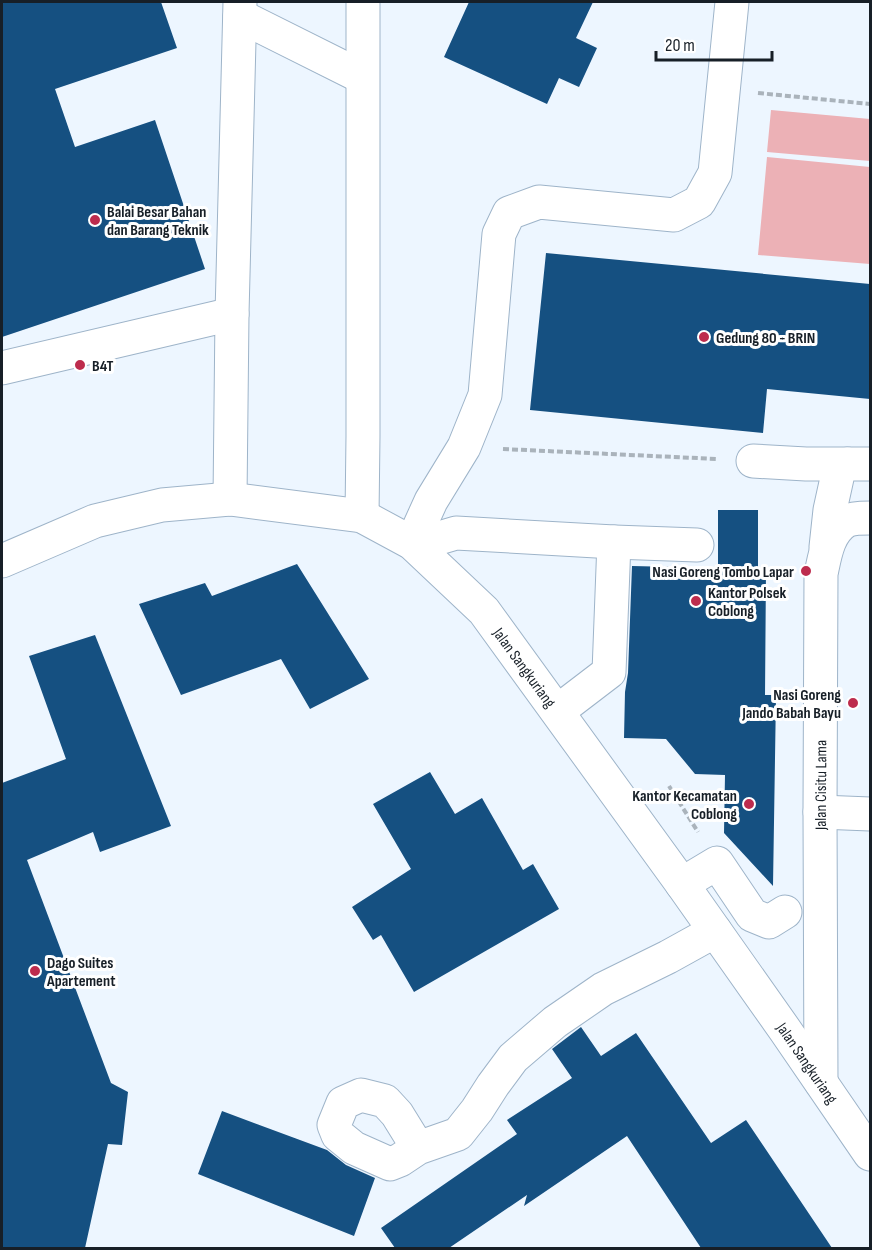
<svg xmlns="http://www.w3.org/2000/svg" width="872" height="1250" viewBox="0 0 872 1250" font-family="'Sofia Sans Condensed',sans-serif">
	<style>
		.green { fill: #ecb1b6 }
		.building { fill: #155081 }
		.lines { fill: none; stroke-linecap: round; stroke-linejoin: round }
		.minor-casing { stroke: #9eb4c9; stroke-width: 35 }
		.path { stroke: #aab3bb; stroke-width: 4; stroke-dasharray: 6 3; stroke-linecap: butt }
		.minor { stroke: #fff; stroke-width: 33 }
		.poi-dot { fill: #bd2c4d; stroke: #fff; stroke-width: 2 }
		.labels { text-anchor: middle; stroke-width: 6; stroke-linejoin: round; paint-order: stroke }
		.poi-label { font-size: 16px; font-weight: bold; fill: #171f27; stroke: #fff; text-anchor: start }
		.street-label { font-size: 16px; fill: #171f27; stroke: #fff }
	</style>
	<rect width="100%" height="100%" fill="#edf6ff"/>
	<!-- green -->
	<path class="green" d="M771,110l99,9v42l-103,-9z
		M767,157l103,10v97l-112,-9z"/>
	<!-- building -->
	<path class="building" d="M2,2h159l16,46 -122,41 20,58 80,-27 50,149 -203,68z
		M469,2h124l-17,36 21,10 -18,39 -20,-9 -12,26 -103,-47z
		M546,253l324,31v115l-103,-10 -4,44 -233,-23z
		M718,510h40v58h8l-1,127h11l-3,191 -49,-53 1,-58 -30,-1 -29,-35 -42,-1 1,-46 3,-19 4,-107 86,2z
		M297,564l72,115 -59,30 -29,-50 -100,36 -42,-91 66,-21 7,13z
		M95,635l76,191 -71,26 -7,-20 -66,28 84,223 17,9 -6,53 -14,-1 -23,104h-83v-465l64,-24 -37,-103z
		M430,772l25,42 27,-16 41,72 10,-6 26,45 -145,83 -33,-57 -8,5 -21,-33 59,-38 -38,-65z
		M581,1027l20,29 35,-23 75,110 35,-23 86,128h-131l-74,-112 -103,70 3,-11 -78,53h-54l-14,-20 136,-94 -10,-14 65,-42 -20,-29z
		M222,1111l105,39 19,15 29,13 -21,58 -156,-62z"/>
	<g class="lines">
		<!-- minor casing -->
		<g class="minor-casing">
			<g id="minor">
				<path d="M240,16l122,61"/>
				<path d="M2,368l230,-54"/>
				<path d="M753,461l53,3h41"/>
				<path d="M230,499l2,-185 8,-312"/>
				<path d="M362,516l1,-80v-434"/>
				<path d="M412,543l19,-42 33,-54 21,-52 14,-161 10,-21 30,-11 135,13 25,-13 16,-29 17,-171"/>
				<path d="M826,547l4,-37 9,-41 8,-5h23"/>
				<path d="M420,548l19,-10 17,-5 158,9 83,3"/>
				<path id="s1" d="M2,561l93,-40 67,-16 68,-6 132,17 50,27 72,68 198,273 103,146 85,124"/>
				<path d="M558,711l51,-39 5,-130"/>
				<path d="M820,812l50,2"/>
				<path d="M682,884l35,-21 35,52 17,7 16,-10"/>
				<path id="s2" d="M821,1082l-1,-270 1,-238c4,-19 7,-42 25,-53 6,-3 17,-3 24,-3"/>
				<path d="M418,1148l-21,-34 -12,-13 -24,-6 -18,8 -9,22 4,10 16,13 36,16 10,-4 18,-12 40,-14 19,-24 16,-25 20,-27 42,-36 48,-33 65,-32 47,-26"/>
			</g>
		</g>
		<!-- path -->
		<path class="path" d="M758,93l112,11
			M503,449l214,10
			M669,786l29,46"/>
		<!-- minor -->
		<use href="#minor" class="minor"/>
	</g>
	<!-- markers -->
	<g class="poi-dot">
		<circle cx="95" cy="220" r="6"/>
		<circle cx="704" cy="337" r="6"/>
		<circle cx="80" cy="365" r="6"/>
		<circle cx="806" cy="571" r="6"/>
		<circle cx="696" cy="601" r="6"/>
		<circle cx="853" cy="703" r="6"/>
		<circle cx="749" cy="804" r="6"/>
		<circle cx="35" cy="971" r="6"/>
	</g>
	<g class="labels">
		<!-- poi labels -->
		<g class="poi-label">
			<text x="107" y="217">Balai Besar Bahan<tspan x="107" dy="18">dan Barang Teknik</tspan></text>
			<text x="716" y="343">Gedung 80 - BRIN</text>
			<text x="92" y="371">B4T</text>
			<text x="794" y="577" text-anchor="end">Nasi Goreng Tombo Lapar</text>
			<text x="708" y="598">Kantor Polsek<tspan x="708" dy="18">Coblong</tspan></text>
			<text x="841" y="700" text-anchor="end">Nasi Goreng<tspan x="841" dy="18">Jando Babah Bayu</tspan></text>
			<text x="737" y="801" text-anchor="end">Kantor Kecamatan<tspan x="737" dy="18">Coblong</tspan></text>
			<text x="47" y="968">Dago Suites<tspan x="47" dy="18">Apartement</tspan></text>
		</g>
		<!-- street labels -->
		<g class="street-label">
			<text dy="6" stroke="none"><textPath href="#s1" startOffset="597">Jalan Sangkuriang</textPath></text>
			<text dy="6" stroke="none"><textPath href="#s2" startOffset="297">Jalan Cisitu Lama</textPath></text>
			<text dy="6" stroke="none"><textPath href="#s1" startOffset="1083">Jalan Sangkuriang</textPath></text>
		</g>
	</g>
	<!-- border -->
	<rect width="872" height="1250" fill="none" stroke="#171f27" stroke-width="6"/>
	<!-- scale -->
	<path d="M656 51v9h116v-9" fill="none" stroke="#171f27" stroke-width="3"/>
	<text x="665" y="51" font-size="18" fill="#171f27" stroke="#ffffff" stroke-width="4.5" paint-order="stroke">20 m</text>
</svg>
